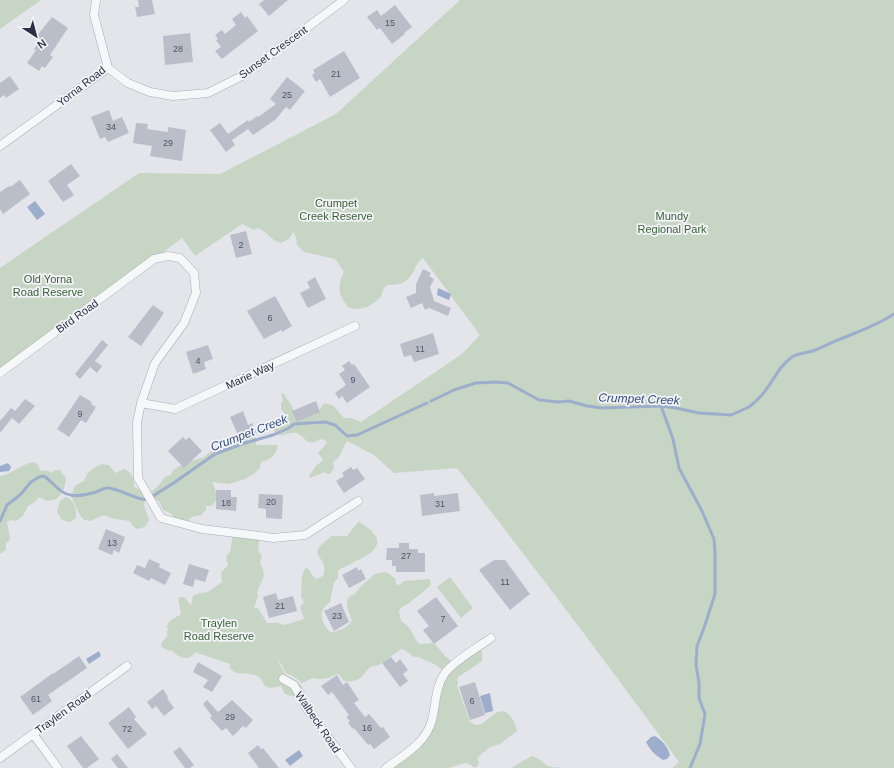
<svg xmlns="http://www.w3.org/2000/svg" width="894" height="768" viewBox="0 0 894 768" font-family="Arial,sans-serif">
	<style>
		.green { fill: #c6d5c4 }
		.water { fill: #9daecc }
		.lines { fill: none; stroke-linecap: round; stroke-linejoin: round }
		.stream { stroke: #9daecc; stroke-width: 3 }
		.building { fill: #babec9 }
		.minor-casing { stroke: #a8abb6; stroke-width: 9 }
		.minor { stroke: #f6f7f9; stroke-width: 8 }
		.labels { text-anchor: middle; stroke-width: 3.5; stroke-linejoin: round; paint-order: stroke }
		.number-label { font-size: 9px; fill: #4e5465 }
		.street-label { font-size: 11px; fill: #2a3044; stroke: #f3f4f8 }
		.park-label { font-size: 11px; fill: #3a6037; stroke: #f3f4f8 }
		.water-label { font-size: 12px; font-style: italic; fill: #334a7a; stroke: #f3f4f8 }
	</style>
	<rect width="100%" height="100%" fill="#e3e5eb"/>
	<!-- green -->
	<path class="green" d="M0,0h41l-41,29z
		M460,0h434v768h-222l7,-6c-72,-99 -146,-197 -222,-294l-63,5 -20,-18 -27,-14 -8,16 -6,5 1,6 -3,5 -3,1 -3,-2 -15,6 -1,-2 7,-10 7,-6 -5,-7 9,-10 -1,-2 -4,-2c-18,9 -13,-1 -26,-6 -8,-2 -15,7 -21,-1 -2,-3 -3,-5 -2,-9l4,-4h8l2,-3 -6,-7v-6l2,-2 -2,-8h2l9,13 4,11 18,-2 5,-4 4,-7c11,-2 14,7 21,14h8l9,4 101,-68 18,-19 -57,-77c-10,7 -7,18 -21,25 -5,3 -15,0 -18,5 -1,2 -2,5 -3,8 -7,10 -21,16 -33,11 -10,-12 -11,-22 -4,-35l-9,-13 -31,-7 -7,-7 -1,-8 -3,-5 -4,7 -8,4c-10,-2 -14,-12 -23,-15l-4,2 -12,-6 -47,32 -13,-18 -182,136v-106l139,-95 81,1 116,-60z
		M254,435l2,2v8h21c2,8 -8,16 -16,17l-1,6 -5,5 -10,6 -17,5 -16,-2c4,8 8,19 -1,24h-5v4l-5,5c-16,2 -9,6 -18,13l-5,-2 -6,-12 -9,-4 -4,-9 -7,-3 -2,-5 10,-9 5,-7 6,-2 2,-5 10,-6 21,-7 16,-13 11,-2 9,-5z
		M34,462l3,2 4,7 6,-1 5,3 2,-3h6l6,8c-1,11 -5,23 -19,23 -3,-1 -5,-3 -8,-4l-4,5 -7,4 -5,10 -7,5 -6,-1 -3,2 3,17 -2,3 -2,1v7l-6,4v-78c13,-2 21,-12 34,-14z
		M102,464l7,1 6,8 9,-4c8,3 11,10 10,18l6,3 5,6v4l-1,5 5,15 -3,6 -7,3 -4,-1 -6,-7 -18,-3 -7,-3 -14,6 -6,-1c-6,-6 -8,-14 -12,-22l1,-8 3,-5 8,-4 3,-7 5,-5z
		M66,497c8,3 11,12 10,21l-6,4 -8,-2 -5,-8 3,-11z
		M358,522h2c4,4 11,7 14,12 15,19 -26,28 -36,37v7l-4,4 -4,20c-13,9 -9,20 0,30 9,0 16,-4 22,-11l-5,-14v-6l3,-5 5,-2 5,-7 15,-13 11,-2 10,7 -1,3 3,3 3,-1 3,-3 25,-2 2,4 -1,3 -22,18 -6,3 -3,4 2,10c10,5 11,14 18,23l13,-1 4,2 9,11 9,7 -9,9 -9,-7 -8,-4 -6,-2 -3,-2h-5l-9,-7 -4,-1 -22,16 -9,2c-9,10 -11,16 -26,14l-5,-7h-2l-8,4 -8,1 -8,-1 -11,5 -9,-7 -8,-3 -2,-6 -7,-11 9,19c11,4 17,9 21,20l-1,2 -8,3 -2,-3 -10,-3 -4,-8 -11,2 -5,-2c-2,-2 -3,-6 -5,-8 -9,-8 -23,0 -30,-10v-4l-35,-12c-5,10 -17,6 -22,-1l-7,-1 -5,-4v-2l7,-9 -2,-3 3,-2 -2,-3c1,-7 8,-10 14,-12 0,-6 -4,-13 -2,-18h5l7,8 2,-9 7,-3 8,-1 14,-10 -1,-9 7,-8 -2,-8 4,-5 3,-19 27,3 -2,15 4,5 -2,7 3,6 1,7 -7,16 1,4 -4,12h4l9,15h12l6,2 19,-6 -4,-12 4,-5 -3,-5 1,-20 3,-9 4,1 3,6 4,4 7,-3c4,-12 -2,-14 -6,-24l2,-5 12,-11h16z
		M450,577l23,31 -12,10 -24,-31z
		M479,648l3,3v10l-25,17 1,5 -1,3 13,36c11,9 18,-6 28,-10 2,-1 4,0 6,-1 8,5 11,11 13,20l-17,13 -10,3 -13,11 2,5 -2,4h-4l-3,-3 -5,-1 -17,5h-59l38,-31 10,-40 9,-23z
		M532,756c7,2 9,5 14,9 5,3 11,2 16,3h-51z"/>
	<!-- water -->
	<path class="water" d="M35,201l10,13 -8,6 -10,-13z
		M438,288l13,6 -2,6 -12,-5z
		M8,463l3,4 -2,4 -9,1v-6z
		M99,651l2,5 -12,8 -3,-5z
		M490,693l3,18 -8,2 -5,-17z
		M655,736c7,4 13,11 15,19l-3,4 -4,1c-8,-5 -13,-10 -17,-18l5,-5z
		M299,750l4,6 -13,10 -5,-6z"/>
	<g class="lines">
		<!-- stream -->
		<path class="stream" d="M757,400c14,-12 19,-32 35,-43 6,-4 16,-4 23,-7 8,-3 15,-7 23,-10 19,-8 38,-14 56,-26
			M431,401l23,-11 22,-7 20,-1 12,1 31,17 19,2 11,-1 18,5 15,2 59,-2 15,2 23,5 32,2 18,-8 6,-5
			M661,406l12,33 6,29 23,43 12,28 1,13v42l-11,34 -7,18 -1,19 3,18v15l6,16 -5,30 -10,24
			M150,498l25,-16 40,-28 27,-10 31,-9 16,-7 5,-4 31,-2 10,3 12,11 10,-1 70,-32
			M0,521l7,-16 13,-10 11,-13 8,-5 5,-1c9,6 16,18 27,19 7,2 18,-1 25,-3 3,-1 7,-4 11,-4 13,0 31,14 41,11"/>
	</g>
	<!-- building -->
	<path class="building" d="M138,0h14l3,14 -18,3 -2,-10h4z
		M264,0h24l-19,16 -10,-12z
		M395,5l17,22 -8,6 1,1 -13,10 -12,-16 -3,2 -10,-13 10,-7 4,6z
		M241,12l4,6 2,-2 11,15 -36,28 -7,-8 6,-4 -5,-7 2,-1 -3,-4 7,-5 3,4 11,-9 -4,-6z
		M52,17l16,11 -18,27 3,2 -8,11 -3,-2 -3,5 -12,-8 9,-13 -2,-1 6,-9 -4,-3z
		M190,33l3,29 -28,3 -2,-29z
		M344,51l16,27 -30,19 -10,-18 -4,3 -4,-7 3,-2 -2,-3z
		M10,76l9,13 -13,9 -2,-3 -4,3v-15z
		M287,77l18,14 -15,19 -4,-3 -11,13 -22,15 -5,-6 -16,11 3,5 -9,7 -16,-22 10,-7 8,11 20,-14 1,2 8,-6 1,1 18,-13 -6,-5z
		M109,110l4,11 9,-4 7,16 -21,9 -3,-5 -5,2 -9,-22z
		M136,123l12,1 -1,5 21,3v-5l18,3 -4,31 -32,-5 2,-10 -19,-3z
		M71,164l9,12 -13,9 7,10 -11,7 -15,-21z
		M20,180l10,14 -27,20 -3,-5v-17l9,-6 1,1z
		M246,231l6,23 -16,4 -6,-23z
		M423,269l8,4 -2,3 5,3 -4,8 4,14 17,7 -3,8 -19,-8 -4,2 -3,-7 -11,5 -5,-11 10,-4v-9z
		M315,277l11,22 -18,9 -8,-15 10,-5 -3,-6z
		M275,296l17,30 -10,6 -1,-2 -17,9 -17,-28z
		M153,305l11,8 -23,33 -13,-9z
		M433,333l6,21 -25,8 -3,-7 -7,2 -4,-13z
		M102,340l6,5 -13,16 7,5 -5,7 -7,-6 -10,12 -5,-5z
		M208,345l5,14 -9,3 2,7 -13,5 -7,-22z
		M349,361l3,4 2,-1 16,23 -23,16 -5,-7 -3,3 -4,-6 11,-8 -7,-11 6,-4 -3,-4z
		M80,395l12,7 -1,2 5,3 -10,16 -5,-3 -12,17 -12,-8z
		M25,399l10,7 -16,18 -7,-6 -12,15v-12l11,-13 4,3z
		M316,401l4,11 -23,10 -5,-11z
		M243,411l5,14 4,-2 5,10 -17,7 -10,-23z
		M183,437l3,3 3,-3 13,14 -18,17 -16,-17z
		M351,467l2,3 4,-2 8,11 -21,14 -8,-12 8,-5 -2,-3z
		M216,490h15v7h6l-1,14 -20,-2z
		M434,493v3l24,-3 2,18 -38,5 -2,-21z
		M259,494l24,1 -1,24 -16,-1v-9l-8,-1z
		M106,529l19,8 -6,16 -5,-3 -2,5 -14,-6z
		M399,543h10v6h9v4h7v19h-29v-6h-4v-6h-6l1,-12h12z
		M149,559l11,5 -1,3 12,6 -6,12 -14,-7 -2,3 -16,-8 4,-8 8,3z
		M494,560h11l25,34 -20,16 -31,-40z
		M189,564l20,6 -4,12 -10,-3 -2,8 -10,-3z
		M357,567l1,4 3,-2 5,10 -17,9 -7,-13z
		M276,593l2,7 15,-4 4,15 -28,7 -6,-21z
		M436,597l22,29 -24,18 -11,-14 6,-4 -12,-15z
		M341,603l8,19 -15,9 -10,-20z
		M79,656l8,12 -39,27 4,6 -19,14 -13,-18 33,-24v1z
		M391,657l5,6 4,-4 8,11 -5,4 5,7 -8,6 -18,-24z
		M198,662l24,14 -10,16 -9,-5 5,-7 -15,-8z
		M337,675l6,10 4,-3 12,18 -5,3 11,14 4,-3 12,14 2,-1 7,10 -16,12 -4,-5 -2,1 -14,-17 -1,1 -5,-6 2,-2 -4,-4 3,-2 -17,-23 -4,3 -7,-9z
		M475,682l10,33 -15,5 -11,-33z
		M163,689l5,8 -1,1 7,10 -10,8 -8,-10 -4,3 -5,-7z
		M207,700l11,12 14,-12 21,20 -7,8 -3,-2 -10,10 -7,-8 -4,3 -12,-13 2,-2 -9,-12z
		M129,707l7,10 -2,2 13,15 -19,15 -20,-26z
		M81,736l18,23 -12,9h-4l-16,-22z
		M258,745l3,4 2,-1 16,20h-20l-11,-15z
		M180,747l14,18 -4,3h-5l-12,-16z
		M117,754l11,14h-10l-7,-9z"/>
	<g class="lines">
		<!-- minor casing -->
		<g class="minor-casing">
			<path id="minor" d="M108,68l20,15 22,9 23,4 35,-3 34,-17 102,-76
				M0,146l108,-78 -14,-53 2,-15
				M0,373l154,-114 14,-3 12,2 14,15 2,20 -12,30 -29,40 -14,40 -4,20 1,55 23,40 41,11 58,7 13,2 32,-3 53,-34
				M141,403l34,6 180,-83
				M283,679l11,6 13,24 44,59
				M33,734l25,34
				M0,758l127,-92
				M386,768c18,-13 40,-25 46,-48 4,-15 3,-33 13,-47 10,-13 32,-25 46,-35"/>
		</g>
		<!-- minor -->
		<use href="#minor" class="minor"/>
	</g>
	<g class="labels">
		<!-- number labels -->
		<g class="number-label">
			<text x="390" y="26">15</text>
			<text x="178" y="52">28</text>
			<text x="336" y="77">21</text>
			<text x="287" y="98">25</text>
			<text x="111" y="130">34</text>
			<text x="168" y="146">29</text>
			<text x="241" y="248">2</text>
			<text x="270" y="321">6</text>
			<text x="420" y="352">11</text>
			<text x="198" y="364">4</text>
			<text x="353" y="383">9</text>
			<text x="80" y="417">9</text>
			<text x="271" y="505">20</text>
			<text x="226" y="506">18</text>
			<text x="440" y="507">31</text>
			<text x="112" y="546">13</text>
			<text x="406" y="559">27</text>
			<text x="505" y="585">11</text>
			<text x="280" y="609">21</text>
			<text x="337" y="619">23</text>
			<text x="443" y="622">7</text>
			<text x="36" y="702">61</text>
			<text x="472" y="704">6</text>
			<text x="230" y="720">29</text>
			<text x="367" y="731">16</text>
			<text x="127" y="732">72</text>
		</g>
		<!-- street labels -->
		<g class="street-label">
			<text transform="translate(273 52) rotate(-36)" y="4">Sunset Crescent</text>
			<text transform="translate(81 86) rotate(-38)" y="4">Yorna Road</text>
			<text transform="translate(77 316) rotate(-36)" y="4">Bird Road</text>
			<text transform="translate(250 375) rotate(-25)" y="4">Marie Way</text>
			<text transform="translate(63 712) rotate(-36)" y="4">Traylen Road</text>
			<text transform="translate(318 722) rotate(56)" y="4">Walbeck Road</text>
		</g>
		<!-- park labels -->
		<g class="park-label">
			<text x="336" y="207">Crumpet<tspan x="336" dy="13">Creek Reserve</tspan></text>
			<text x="672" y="220">Mundy<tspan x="672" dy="13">Regional Park</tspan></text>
			<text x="48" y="283">Old Yorna<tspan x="48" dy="13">Road Reserve</tspan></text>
			<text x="219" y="627">Traylen<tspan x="219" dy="13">Road Reserve</tspan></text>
		</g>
		<!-- water labels -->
		<g class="water-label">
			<text transform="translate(639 399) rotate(2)" y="4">Crumpet Creek</text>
			<text transform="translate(249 433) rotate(-21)" y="4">Crumpet Creek</text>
		</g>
	</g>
	<!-- north arrow -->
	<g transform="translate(36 36) rotate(144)" stroke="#f3f4f8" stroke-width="3" paint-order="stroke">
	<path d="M0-3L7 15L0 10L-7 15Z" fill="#2a3044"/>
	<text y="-6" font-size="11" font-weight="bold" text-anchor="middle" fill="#2a3044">N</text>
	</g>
</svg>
